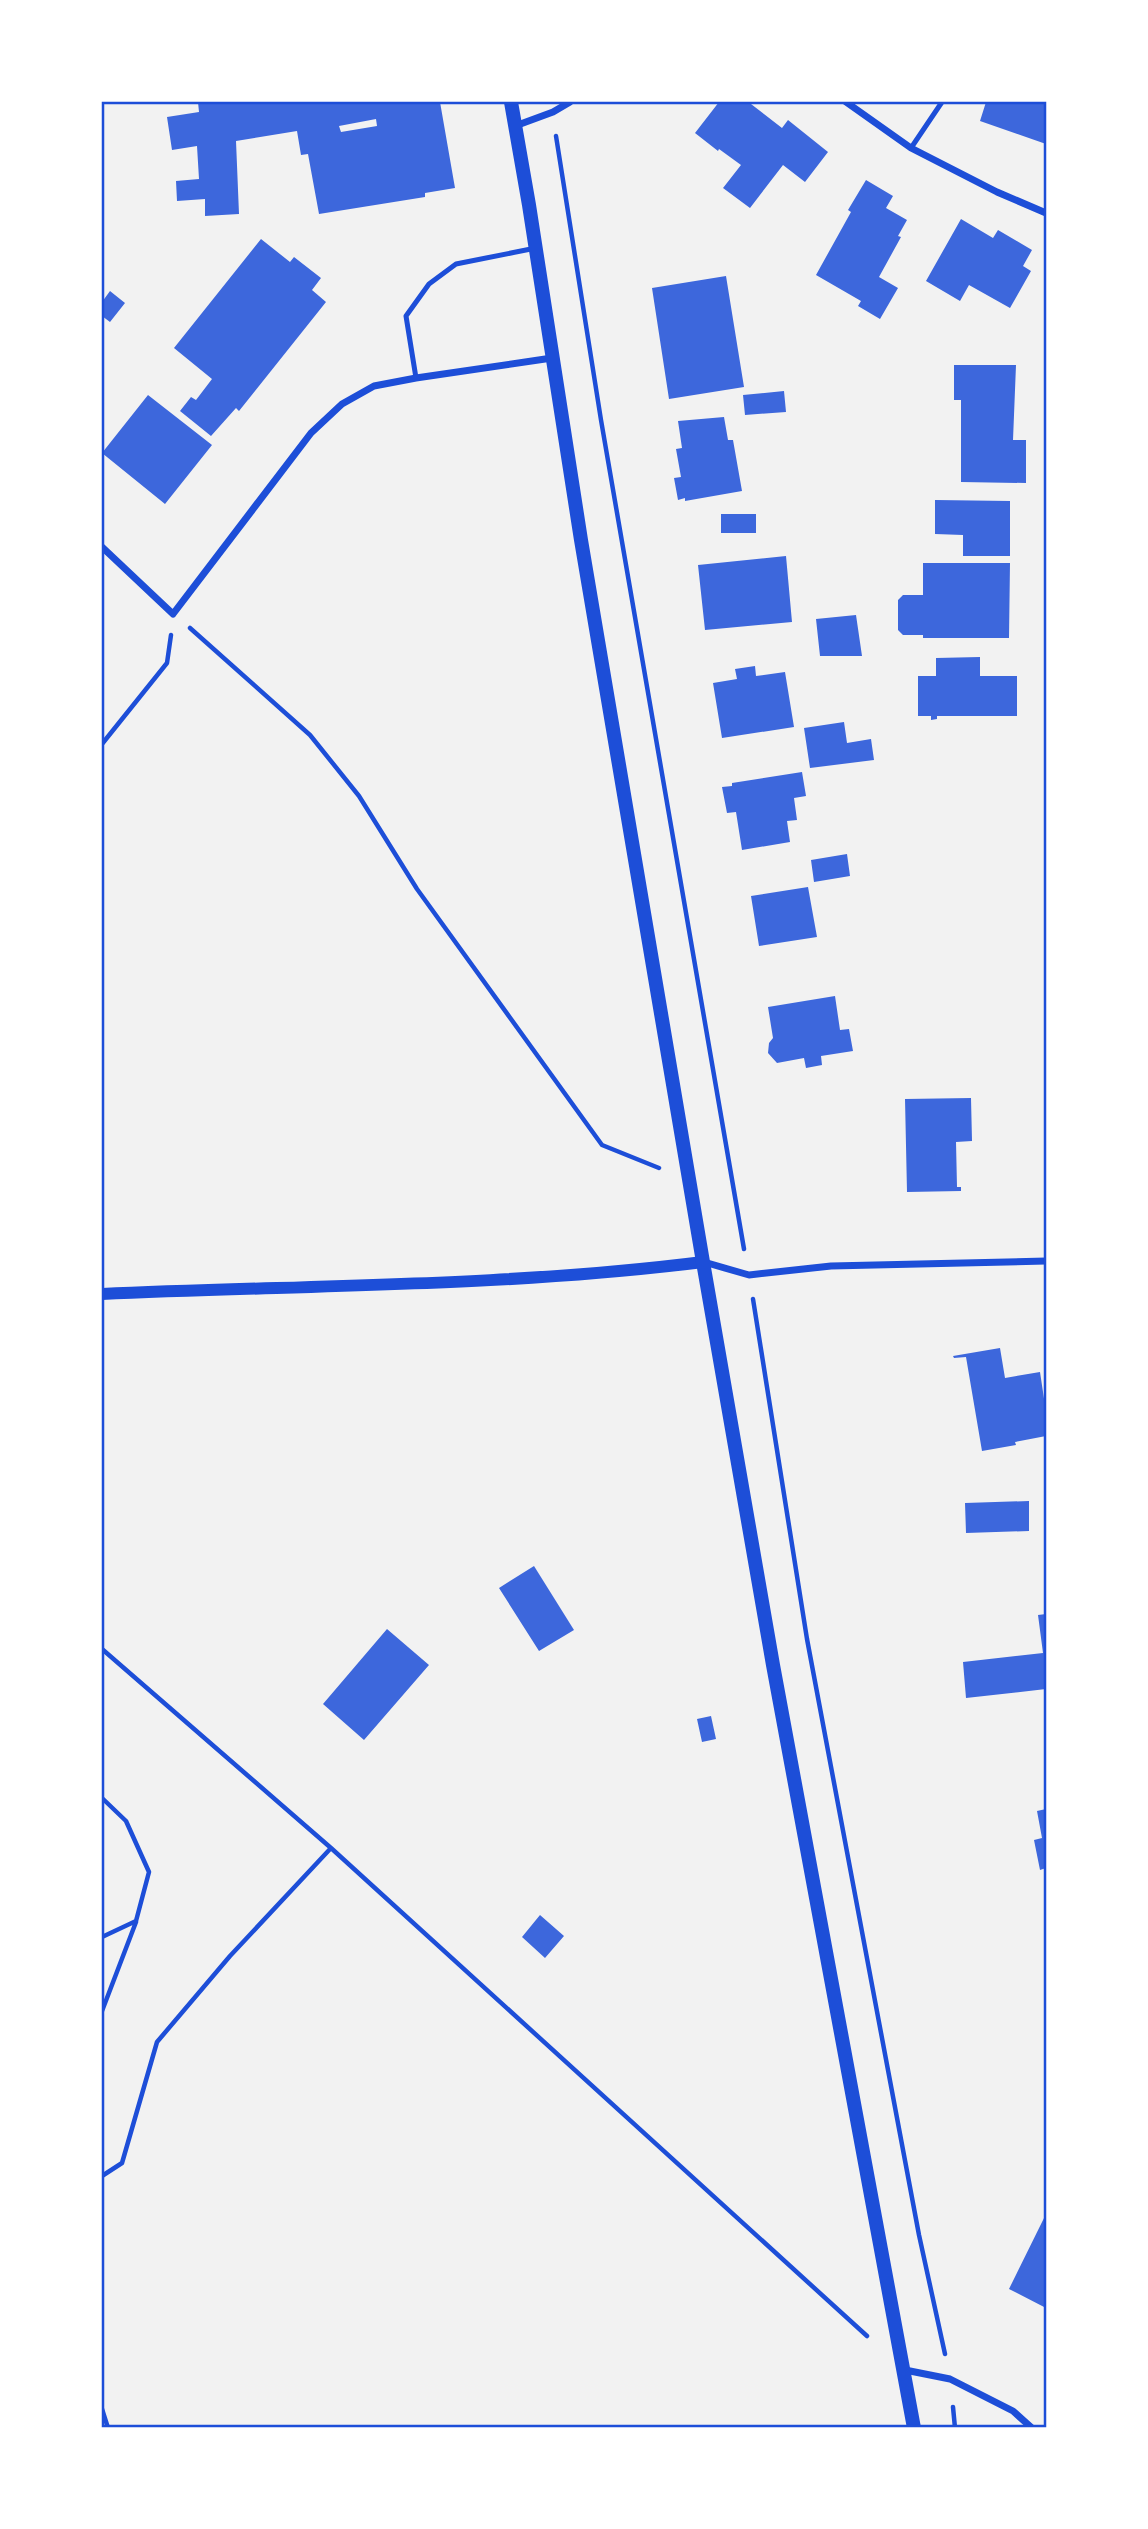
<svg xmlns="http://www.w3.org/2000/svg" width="1148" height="2529" viewBox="0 0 1148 2529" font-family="Overpass,sans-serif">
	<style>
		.building { fill: #3d67dc; fill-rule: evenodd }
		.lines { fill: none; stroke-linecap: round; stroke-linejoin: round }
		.path { stroke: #1d4ed8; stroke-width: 4.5 }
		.service { stroke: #1d4ed8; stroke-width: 5 }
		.minor { stroke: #1d4ed8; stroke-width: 7 }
		.tertiary { stroke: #1d4ed8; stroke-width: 12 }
		.secondary { stroke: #1d4ed8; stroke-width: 14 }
		.neatline { fill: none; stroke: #1d4ed8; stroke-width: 2.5 }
	</style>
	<rect width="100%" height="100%" fill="#f2f2f2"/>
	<!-- building -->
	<path class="building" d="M198,102h242l15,86 -30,5v4l-106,17 -11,-60 -7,1 -4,-24 -61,10 3,73 -34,2v-17l-28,2 -1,-20 23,-2 -2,-33 -25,4 -5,-33 32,-5zM376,119l1,7 -36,6 -2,-6z
		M719,102h34l-2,2 31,24 6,-8 40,32 -23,30 -22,-17 -33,43 -27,-20 18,-23 -22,-16 -1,2 -23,-18z
		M986,102h60v42l-66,-23z
		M866,180l27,16 -7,12 21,12 -9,16 3,1 -22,40 19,11 -18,31 -22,-13 3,-5 -45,-26 35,-63 -3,-2z
		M961,219l32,19 5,-8 34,20 -9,16 8,5 -21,37 -41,-23 -9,16 -34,-20z
		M261,239l29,23 4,-5 27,21 -9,12 14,12 -87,109 -3,-3 -25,28 -31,-25 11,-14 5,3 16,-21 -38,-31z
		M726,276l18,111 -75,12 -17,-111z
		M110,291l15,12 -15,19 -8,-6v-14z
		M954,365h62l-3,75h13v43l-65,-1v-82h-7z
		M784,391l2,21 -41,3 -2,-20z
		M148,395l64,50 -47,59 -63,-51z
		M724,417l4,23h5l9,51 -57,10v-3l-7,2 -4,-22 7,-1 -5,-28 6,-1 -4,-27z
		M935,500l75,1v55h-47v-21l-28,-1z
		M721,514h35v19h-35z
		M786,556l6,66 -87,8 -7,-65z
		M923,563h87l-1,75h-86v-3h-20l-5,-5v-30l5,-5h20z
		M856,615l6,41h-42l-4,-37z
		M980,657v19h37v40h-80v3l-6,1v-4h-13v-40h18v-18z
		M755,666l1,10 29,-4 9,55 -72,11 -9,-55 24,-4 -2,-10z
		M844,722l3,21 24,-4 3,21 -64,8 -6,-40z
		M802,772l4,24 -12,2 3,22 -10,1 3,21 -48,8 -6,-38 -9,1 -5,-26 10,-1v-3z
		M847,854l3,22 -36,6 -3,-22z
		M808,887l9,50 -58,9 -8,-50z
		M835,996l5,34 9,-1 4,22 -32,5 1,9 -16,3 -2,-10 -27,5 -9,-10 1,-10 4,-5 -5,-31z
		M971,1098l1,43 -16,1 1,45h4v4l-54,1 -2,-93z
		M1000,1348l5,30 35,-6 6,40v24l-31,6 1,3 -34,6 -16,-94 -12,1 -1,-2z
		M1029,1501v30l-63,2 -1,-30z
		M534,1566l40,64 -35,21 -40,-63z
		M1046,1614v75l-80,9 -3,-36 80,-9 -5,-38z
		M387,1629l42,36 -65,75 -41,-36z
		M711,1716l5,23 -14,3 -5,-23z
		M1046,1809v59l-6,2 -6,-30 8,-2 -5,-27z
		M540,1915l24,21 -19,22 -23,-21z
		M1046,2214v94l-37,-19z"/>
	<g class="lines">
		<!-- path -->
		<path class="path" d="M556,136l45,284 143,829
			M190,628l120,107 49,61 58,93 185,256 57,23
			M102,744l65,-81 4,-28
			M753,1299l54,340 112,596 26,119
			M102,1649l229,199 536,488
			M102,1798l24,23 23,51 -13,49 -34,16
			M102,2011l34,-89
			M102,2176l20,-13 35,-121 73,-86 101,-108
			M953,2407l2,21
			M102,2409l6,19"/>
		<!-- service -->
		<path class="service" d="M911,148l31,-46
			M416,378l-10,-62 23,-32 27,-20 80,-16"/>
		<!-- minor -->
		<path class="minor" d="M846,102l65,46 86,44 49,21
			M515,126l38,-14 17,-10
			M102,547l71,67 138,-181 31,-29 32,-18 42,-8 136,-20
			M704,1262l45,13 82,-9 215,-5
			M905,2370l45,9 63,32 19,17"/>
		<!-- tertiary -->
		<path class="tertiary" d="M102,1294c200,-9 402,-7 601,-32"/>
		<!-- secondary -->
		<path class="secondary" d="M511,102l18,103 52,335 122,722 70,403 141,763"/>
	</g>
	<!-- border -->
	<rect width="1148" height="2529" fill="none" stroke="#ffffff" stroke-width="206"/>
	<rect x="103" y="103" width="942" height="2323" class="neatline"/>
</svg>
